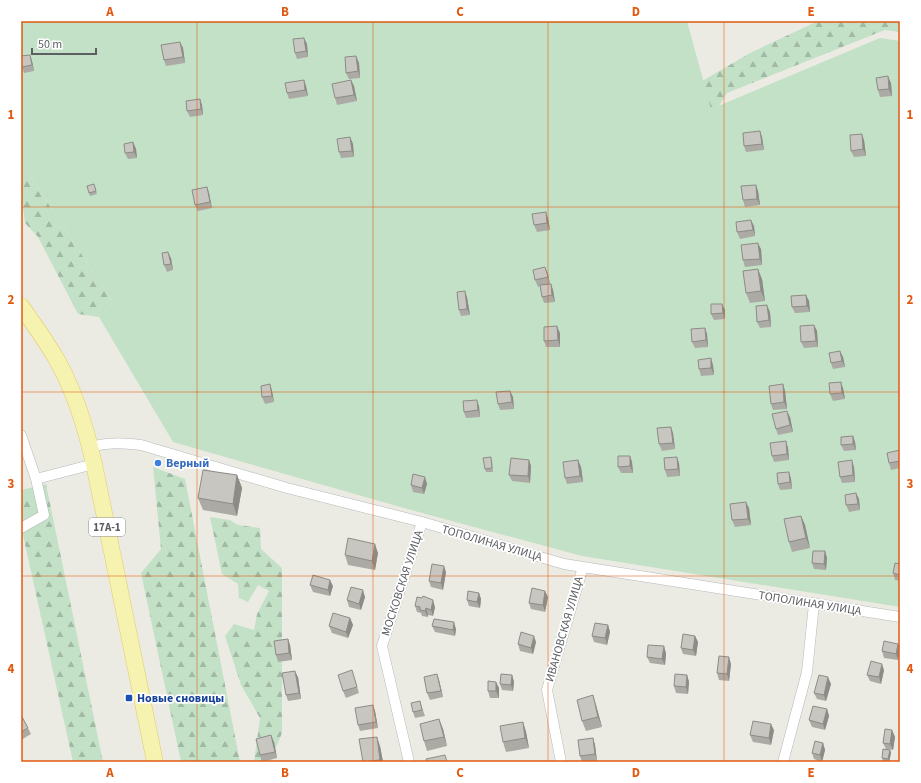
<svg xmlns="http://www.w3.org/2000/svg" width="921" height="783" viewBox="0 0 921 783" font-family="'Source Sans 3',sans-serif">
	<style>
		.forest { fill: url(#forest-firs) }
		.garden { fill: #c3e1c6 }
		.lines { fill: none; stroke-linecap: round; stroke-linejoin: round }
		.street-casing { stroke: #b6b8bc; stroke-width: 11 }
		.primary-casing { stroke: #e1cd68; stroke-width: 17 }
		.street { stroke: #fff; stroke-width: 10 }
		.primary { stroke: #f6f2af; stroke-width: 16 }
		.wall { fill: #acaaa5 }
		.shaded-wall { fill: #8c8b86 }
		.building { fill: #c8c6c0; stroke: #8c8b86 }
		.grid { fill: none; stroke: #e15910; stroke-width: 1; stroke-opacity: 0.55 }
		.shop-dot { fill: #3f7fe0; stroke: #fff; stroke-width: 1.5 }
		.transit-dot { fill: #1a4fb4; stroke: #fff; stroke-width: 1.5 }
		.labels { text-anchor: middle; stroke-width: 3.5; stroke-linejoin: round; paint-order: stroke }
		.shield { fill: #fff; stroke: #8d8e91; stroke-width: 1 }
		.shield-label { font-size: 11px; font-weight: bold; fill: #5c5e62 }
		.shop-label { font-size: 12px; font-weight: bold; fill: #366cbe; stroke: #fff; text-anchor: start }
		.street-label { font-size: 12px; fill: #5c5e62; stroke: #fff }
		.transit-label { font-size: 12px; font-weight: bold; fill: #164399; stroke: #fff; text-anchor: start }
		.neatline { fill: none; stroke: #e15910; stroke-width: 1.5 }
		.grid-label { font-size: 13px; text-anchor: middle; font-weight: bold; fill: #e15910 }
	</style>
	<defs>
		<pattern id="forest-firs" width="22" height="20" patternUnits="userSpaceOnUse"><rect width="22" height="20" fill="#c3e1c6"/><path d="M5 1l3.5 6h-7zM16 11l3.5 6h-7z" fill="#a2baa4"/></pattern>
	</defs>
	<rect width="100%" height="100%" fill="#ecebe3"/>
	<!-- forest -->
	<path class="forest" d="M818,21h82v11l-15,-2 -158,63 -9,14 -6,32 -32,-45 70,-41z
		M21,162l92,140 -14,15 -21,-3 -40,-77 -13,-14 -4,-30z
		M153,467l32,12 55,283h-59l-40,-189 20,-24z
		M46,484l57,278h-30l-52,-236v-36z
		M210,517l20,3 8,5 22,3 1,21 21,19v165l-12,29h-16l6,-44 -19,-33 -16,-49 9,-12 20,6 3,-16 12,-23 -11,-6 -10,17 -9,-4 -1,-14 -16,-10z"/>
	<!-- garden -->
	<path class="garden" d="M21,21h666l24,88 169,-71 20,3v566l-318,-51 -171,-46 -238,-68 -74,-125 14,-15 -92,-140z"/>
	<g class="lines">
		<!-- street casing -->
		<g class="street-casing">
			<path id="street" d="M21,435l15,44 58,-15
				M90,447c18,-5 33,-4 51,-2l146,43 135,34 142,42 336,53
				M21,528l23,-13 -8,-36
				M409,762l-27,-116 40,-124
				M561,762l-14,-72 36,-123
				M783,762l24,-90 7,-68"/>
		</g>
		<!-- primary casing -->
		<g class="primary-casing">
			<path id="primary" d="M21,306c12,17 25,35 36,54 18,32 29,68 37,104l61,298"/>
		</g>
		<!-- street -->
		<use href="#street" class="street"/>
		<!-- primary -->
		<use href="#primary" class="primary"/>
	</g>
	<!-- wall -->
	<path class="wall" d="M304,38l3,6 1,13 -11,2 -2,-6z
		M180,42l3,6 2,15 -19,3 -2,-6z
		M30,55l2,6 2,10 -10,2 -2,-6z
		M356,56l3,7 1,15 -11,1 -3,-6z
		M304,80l2,6 2,10 -19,3 -2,-6z
		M351,80l3,6 3,15 -20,4 -2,-7z
		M891,83l1,13 -12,1 -2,-7z
		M200,99l2,6 1,10 -13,2 -3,-6z
		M350,137l3,7 1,13 -13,1 -2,-6z
		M762,137l2,13 -18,2 -2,-6z
		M864,140l2,16 -12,1 -3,-6z
		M133,142l3,7 1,9 -9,1 -3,-6z
		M756,185l2,6 2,14 -15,2 -2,-7z
		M95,187l2,7 -7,2 -1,-3z
		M207,187l2,6 3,15 -14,3 -3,-6z
		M548,218l2,12 -13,2 -3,-7z
		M754,226l1,10 -15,3 -3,-7z
		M761,249l1,16 -17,2 -2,-7z
		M171,258l2,12 -6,2 -3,-7z
		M548,274l2,10h1l2,6 2,12 -11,1 -2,-6 -2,-11 -2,1 -3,-7z
		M762,279l3,22 -15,2 -4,-10z
		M806,295l3,6 1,11 -15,1 -3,-6z
		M467,297l3,18 -9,1 -2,-6z
		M722,304l3,6v9l-11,1 -3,-6z
		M770,312l1,15 -11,1 -3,-6z
		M814,325l3,6 1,16 -14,1 -3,-6z
		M705,328l2,6 1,13 -13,1 -3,-6z
		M560,333v14h-14l-2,-6z
		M840,351l3,6 2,10 -12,2 -2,-6z
		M713,365l1,10 -13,1 -2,-7z
		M270,384l2,7 2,11 -9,2 -3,-7z
		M783,384l2,7 2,18 -14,1 -2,-6z
		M843,388l2,11 -12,2 -3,-7z
		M510,391l3,6 1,12 -14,1 -2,-6z
		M479,406l1,11 -14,1 -2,-6z
		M790,417l3,15 -15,3 -2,-6z
		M673,433l2,16 -13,2 -3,-7z
		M853,436l2,6 1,8 -12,1 -3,-6z
		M786,441l2,7 1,12 -15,2 -2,-6z
		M900,450v18l-9,2 -2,-7z
		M630,456l2,6 1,11h-12l-3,-6z
		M492,460l1,12h-7l-1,-3z
		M529,460l2,6 -1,17 -18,-2 -3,-6z
		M578,460l3,7 2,15 -16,2 -2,-6z
		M679,463l1,13 -13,1 -2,-7z
		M854,467l1,15 -13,1 -2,-6z
		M789,472l2,7 1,10 -12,1 -2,-6z
		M237,475l5,13 -5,28 -34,-6 -5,-12z
		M427,484l-3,10 -11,-2 -2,-7z
		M856,493l3,6 1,11 -11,2 -3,-7z
		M749,508l2,17 -16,2 -3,-7z
		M801,516l4,9 5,23 -18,4 -3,-10z
		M825,551l2,7 -1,12 -12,-1 -2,-6z
		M378,553l-3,17 -27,-5 -3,-10z
		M900,564v17l-5,-1 -2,-7z
		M446,572l-3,18 -12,-3 -2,-6z
		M310,585l23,1 -3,10 -17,-4z
		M479,593l2,6 -1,9 -11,-2 -2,-6z
		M365,597l-4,13 -12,-3 -2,-7z
		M548,597l-3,15 -14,-3 -2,-6z
		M415,606l20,1 -2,9 -5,-1v2l-6,-1 -1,-3 -4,-1z
		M350,618l3,7 -5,13 -16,-5 -3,-7z
		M608,625l2,7 -3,13 -13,-3 -2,-6z
		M432,626l24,3 -1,7 -20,-4z
		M695,636l3,6 -2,14 -13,-2 -2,-6z
		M288,639l2,6 2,15 -14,2 -2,-7z
		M536,642l-3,12 -13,-3 -2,-7z
		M900,649l-2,11 -14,-2 -2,-7z
		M666,653l-1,12 -15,-2 -3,-6z
		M731,664l-2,17 -10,-1 -2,-7z
		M884,670l-3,14 -11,-3 -3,-6z
		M437,674l2,6 4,17 -13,3 -3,-7z
		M512,675l2,7 -1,9 -11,-1 -2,-6z
		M687,675l2,7 -1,12 -12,-1 -2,-7z
		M298,677l3,22 -13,2 -2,-6z
		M354,677l5,16 -13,5 -3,-7z
		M496,682l3,6v10h-9l-2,-7z
		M831,684l-5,17 -9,-2 -3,-6z
		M420,701l5,15 -10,2 -2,-6z
		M596,705l6,22 -16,4 -4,-10z
		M827,709l2,7 -4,14 -13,-3 -3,-7z
		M375,711l3,17 -18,3 -2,-6z
		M21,715l7,13 3,6 -10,6z
		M439,719l4,10 4,17 -20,5 -3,-10z
		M523,722l3,10 3,16 -23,4 -3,-10z
		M774,730l-3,15 -18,-3 -3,-7z
		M892,730l3,7 -2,13 -7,-1 -3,-6z
		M593,738l2,7 2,16 -8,1h-7l-2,-6z
		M274,742l3,16 -15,4 -2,-7z
		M823,743l2,7 -3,12 -8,-3 -2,-6z
		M380,746l3,16h-20z
		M890,750l1,3 -2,9 -6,-1 -1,-3z"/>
	<!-- shaded-wall -->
	<path class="shaded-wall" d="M304,38l3,6 1,13 -2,-6z
		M180,42l3,6 2,15 -2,-6z
		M30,55l2,6 2,10 -2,-6z
		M356,56l3,7 1,15 -2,-7z
		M888,76l3,7 1,13 -3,-7z
		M304,80l2,6 2,10 -3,-6z
		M351,80l3,6 3,15 -3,-6z
		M200,99l2,6 1,10 -2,-6z
		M760,131l2,6 2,13 -2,-6z
		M862,134l2,6 2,16 -3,-7z
		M350,137l3,7 1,13 -2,-6z
		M133,142l3,7 1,9 -3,-6z
		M756,185l2,6 2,14 -3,-6z
		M207,187l2,6 3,15 -2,-6z
		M546,212l2,6 2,12 -3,-7z
		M751,220l3,6 1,10 -2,-6z
		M758,243l3,6 1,16 -2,-6z
		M168,252l3,6 2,12 -2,-6z
		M545,267l3,7 2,10 -2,-7z
		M758,269l4,10 3,22 -4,-10z
		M551,284l2,6 2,12 -3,-7z
		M465,291l2,6 3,18 -3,-6z
		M806,295l3,6 1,11 -3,-6z
		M722,304l3,6v9l-2,-6z
		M767,305l3,7 1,15 -2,-7z
		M814,325l3,6 1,16 -2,-6z
		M557,326l3,7v14l-2,-7z
		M705,328l2,6 1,13 -2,-7z
		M840,351l3,6 2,10 -3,-6z
		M711,358l2,7 1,10 -3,-7z
		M841,382l2,6 2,11 -3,-6z
		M270,384l2,7 2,11 -2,-6z
		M783,384l2,7 2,18 -3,-7z
		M510,391l3,6 1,12 -2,-7z
		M477,400l2,6 1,11 -2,-7z
		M787,411l3,6 3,15 -3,-7z
		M671,427l2,6 2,16 -2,-6z
		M853,436l2,6 1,8 -3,-6z
		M786,441l2,7 1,12 -2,-6z
		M630,456l2,6 1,11 -3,-7z
		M677,457l2,6 1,13 -2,-7z
		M529,460l2,6 -1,17 -2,-7z
		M578,460l3,7 2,15 -3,-6z
		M852,460l2,7 1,15 -2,-7z
		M789,472l2,7 1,10 -2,-7z
		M237,475l5,13 -5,28 -4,-12z
		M425,477l2,7 -3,10 -2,-6z
		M856,493l3,6 1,11 -2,-6z
		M746,502l3,6 2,17 -3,-6z
		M801,516l4,9 5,23 -4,-10z
		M375,544l3,9 -3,17 -3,-9z
		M825,551l2,7 -1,12 -2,-6z
		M444,566l2,6 -3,18 -2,-7z
		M330,580l3,6 -3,10 -2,-6z
		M363,590l2,7 -4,13 -2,-6z
		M545,591l3,6 -3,15 -2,-7z
		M479,593l2,6 -1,9 -3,-6z
		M433,600l2,7 -2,9 -2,-6z
		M426,608l2,7v2l-3,-6z
		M350,618l3,7 -5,13 -2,-6z
		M454,622l2,7 -1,7 -2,-6z
		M608,625l2,7 -3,13 -2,-7z
		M534,636l2,6 -3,12 -2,-6z
		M695,636l3,6 -2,14 -3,-6z
		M288,639l2,6 2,15 -3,-7z
		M898,644l2,5 -2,11 -2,-6z
		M664,646l2,7 -1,12 -3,-6z
		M729,657l2,7 -2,17 -2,-7z
		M882,664l2,6 -3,14 -2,-7z
		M295,671l3,6 3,22 -2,-6z
		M437,674l2,6 4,17 -2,-6z
		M512,675l2,7 -1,9 -2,-6z
		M687,675l2,7 -1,12 -2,-7z
		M828,677l3,7 -5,17 -2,-6z
		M496,682l3,6v10l-3,-7z
		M593,695l3,10 6,22 -4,-10z
		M373,705l2,6 3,17 -2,-6z
		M827,709l2,7 -4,14 -2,-6z
		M439,719l4,10 4,17 -3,-9z
		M523,722l3,10 3,16 -4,-10z
		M771,724l3,6 -3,15 -2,-7z
		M892,730l3,7 -2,13 -3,-6z
		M271,735l3,7 3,16 -2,-6z
		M377,737l3,9 3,16h-2l-1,-2z
		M593,738l2,7 2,16 -2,-7z
		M823,743l2,7 -3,12 -2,-7z
		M890,750l1,3 -2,9 -1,-3z"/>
	<!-- building -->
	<path class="building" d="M304,38l2,13 -11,2 -2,-14z
		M180,42l3,15 -19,3 -3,-15z
		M30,55l2,10 -10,2 -1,-5v-6z
		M356,56l2,15 -12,2 -1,-16z
		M888,76l1,13 -11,1 -2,-12z
		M304,80l1,10 -18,3 -2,-10z
		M351,80l3,15 -19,3 -3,-14z
		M200,99l1,10 -14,2 -1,-10z
		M760,131l2,13 -18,2 -1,-13z
		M862,134l1,15 -12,2 -1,-16z
		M350,137l2,14 -13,1 -2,-13z
		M133,142l1,10 -9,1 -1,-9z
		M94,184l2,7 -7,2 -2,-7z
		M756,185l1,14 -14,1 -2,-14z
		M207,187l3,15 -15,3 -3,-15z
		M546,212l1,11 -13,2 -2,-11z
		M751,220l2,10 -16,2 -1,-10z
		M758,243l2,16 -17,1 -2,-15z
		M168,252l3,12 -7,1 -2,-12z
		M545,267l3,10 -13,3 -2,-10z
		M758,269l3,22 -15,2 -3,-22z
		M551,284l1,11 -10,2 -2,-12z
		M465,291l2,18 -8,1 -2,-18z
		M806,295l1,11 -15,1 -1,-11z
		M711,304h11l1,9 -12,1z
		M767,305l2,15 -12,2 -1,-16z
		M814,325l2,16 -15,1 -1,-16z
		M557,326l1,14 -14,1v-14z
		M705,328l1,12 -14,2 -1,-13z
		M840,351l2,10 -11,2 -2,-10z
		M711,358v10l-12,1 -1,-9z
		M841,382l1,11 -12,1 -1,-11z
		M270,384l2,12 -10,1 -1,-11z
		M783,384l1,18 -13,2 -2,-18z
		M510,391l2,11 -14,2 -2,-12z
		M477,400l1,10 -14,2 -1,-11z
		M787,411l3,14 -14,4 -4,-15z
		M671,427l2,16 -14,1 -2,-16z
		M853,436v8l-12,1v-8z
		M786,441l1,13 -15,2 -2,-13z
		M900,450v11l-11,2 -2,-10z
		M618,456h12v10l-12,1z
		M491,457l1,11 -7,1 -2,-11z
		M677,457l1,12 -13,1 -1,-12z
		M511,458l18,2 -1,16 -19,-1z
		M578,460l2,16 -15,2 -2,-16z
		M852,460l1,15 -13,2 -2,-15z
		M203,470l34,5 -4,29 -35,-6z
		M789,472l1,10 -12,2 -1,-11z
		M413,474l12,3 -3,11 -11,-3z
		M856,493l2,11 -12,1 -1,-10z
		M746,502l2,17 -16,1 -2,-16z
		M801,516l5,22 -17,4 -5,-23z
		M348,538l27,6 -3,17 -27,-6z
		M813,551h12l-1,13 -12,-1z
		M895,563l5,1v11l-7,-2z
		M432,564l12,2 -3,17 -12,-2z
		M313,575l17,5 -2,10 -18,-5z
		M351,587l12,3 -4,14 -12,-4z
		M532,588l13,3 -2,14 -14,-2z
		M468,591l11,2 -2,9 -10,-2z
		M423,596l10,4 -2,10 -5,-2 -1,3 -5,-1v-3l-5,-1 2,-9 5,1z
		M333,613l17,5 -4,14 -17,-6z
		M434,619l20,3 -1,8 -21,-4z
		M595,623l13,2 -3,13 -13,-2z
		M521,632l13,4 -3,12 -13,-4z
		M683,634l12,2 -2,14 -12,-2z
		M288,639l1,14 -13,2 -2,-14z
		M884,641l14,3 -2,10 -14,-3z
		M648,645l16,1 -2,13 -15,-2z
		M719,656l10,1 -2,17 -10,-1z
		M871,661l11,3 -3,13 -12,-2z
		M352,670l5,17 -14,4 -5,-16z
		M295,671l4,22 -13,2 -4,-22z
		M437,674l4,17 -14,2 -3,-16z
		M501,674l11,1 -1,10 -11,-1z
		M675,674l12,1 -1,12 -12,-1z
		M819,675l9,2 -4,18 -10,-2z
		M488,681l8,1v9h-8z
		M593,695l5,22 -16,4 -5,-21z
		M420,701l2,9 -9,2 -2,-9z
		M373,705l3,17 -18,3 -3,-17z
		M813,706l14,3 -4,15 -14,-4z
		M21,715l7,13 -7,4z
		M439,719l5,18 -20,4 -4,-17z
		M753,721l18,3 -2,14 -19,-3z
		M523,722l2,16 -22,4 -3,-16z
		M885,729l7,1 -2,14 -7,-1z
		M271,735l4,17 -15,3 -4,-16z
		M377,737l3,23 -17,2 -4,-23z
		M593,738l2,16 -15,2 -2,-16z
		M815,741l8,2 -3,12 -8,-2z
		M883,749l7,1 -2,9 -6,-1z
		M445,755l2,7h-20l-1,-3z"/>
	<!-- grid -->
	<path class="grid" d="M197,21v741M373,21v741M548,21v741M724,21v741M21,207h879M21,392h879M21,576h879"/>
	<!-- markers -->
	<circle class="shop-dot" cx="158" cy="463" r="4"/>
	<rect class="transit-dot" x="125" y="694" width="8" height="8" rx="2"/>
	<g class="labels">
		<!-- shield labels -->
		<rect class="shield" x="89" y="518" width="36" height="18" rx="3"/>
		<g class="shield-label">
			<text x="107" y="531">17А-1</text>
		</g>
		<!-- shop labels -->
		<g class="shop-label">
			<text x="166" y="467">Верный</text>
		</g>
		<!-- street labels -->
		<g class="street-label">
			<text transform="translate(492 543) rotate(16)" y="4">ТОПОЛИНАЯ УЛИЦА</text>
			<text transform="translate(402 583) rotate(-72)" y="4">МОСКОВСКАЯ УЛИЦА</text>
			<text transform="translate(810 603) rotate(9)" y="4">ТОПОЛИНАЯ УЛИЦА</text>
			<text transform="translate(564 629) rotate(-74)" y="4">ИВАНОВСКАЯ УЛИЦА</text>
		</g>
		<!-- transit labels -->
		<g class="transit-label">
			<text x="137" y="702">Новые сновицы</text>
		</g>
	</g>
	<!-- border -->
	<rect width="921" height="783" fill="none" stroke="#ffffff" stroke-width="44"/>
	<!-- scale -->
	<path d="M32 48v6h64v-6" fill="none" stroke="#5c5e62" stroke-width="2"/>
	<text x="38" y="48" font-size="12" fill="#5c5e62" stroke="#ffffff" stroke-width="3" paint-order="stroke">50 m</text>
	<rect x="22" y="22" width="877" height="739" class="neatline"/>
	<g class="grid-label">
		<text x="110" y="16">A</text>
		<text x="285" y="16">B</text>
		<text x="460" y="16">C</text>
		<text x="636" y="16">D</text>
		<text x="811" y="16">E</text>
		<text x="11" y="119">1</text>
		<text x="910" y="119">1</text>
		<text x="11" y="304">2</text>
		<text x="910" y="304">2</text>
		<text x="11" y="488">3</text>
		<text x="910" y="488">3</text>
		<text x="11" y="673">4</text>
		<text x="910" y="673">4</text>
		<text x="110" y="777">A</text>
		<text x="285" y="777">B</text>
		<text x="460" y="777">C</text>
		<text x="636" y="777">D</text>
		<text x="811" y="777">E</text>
	</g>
</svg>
